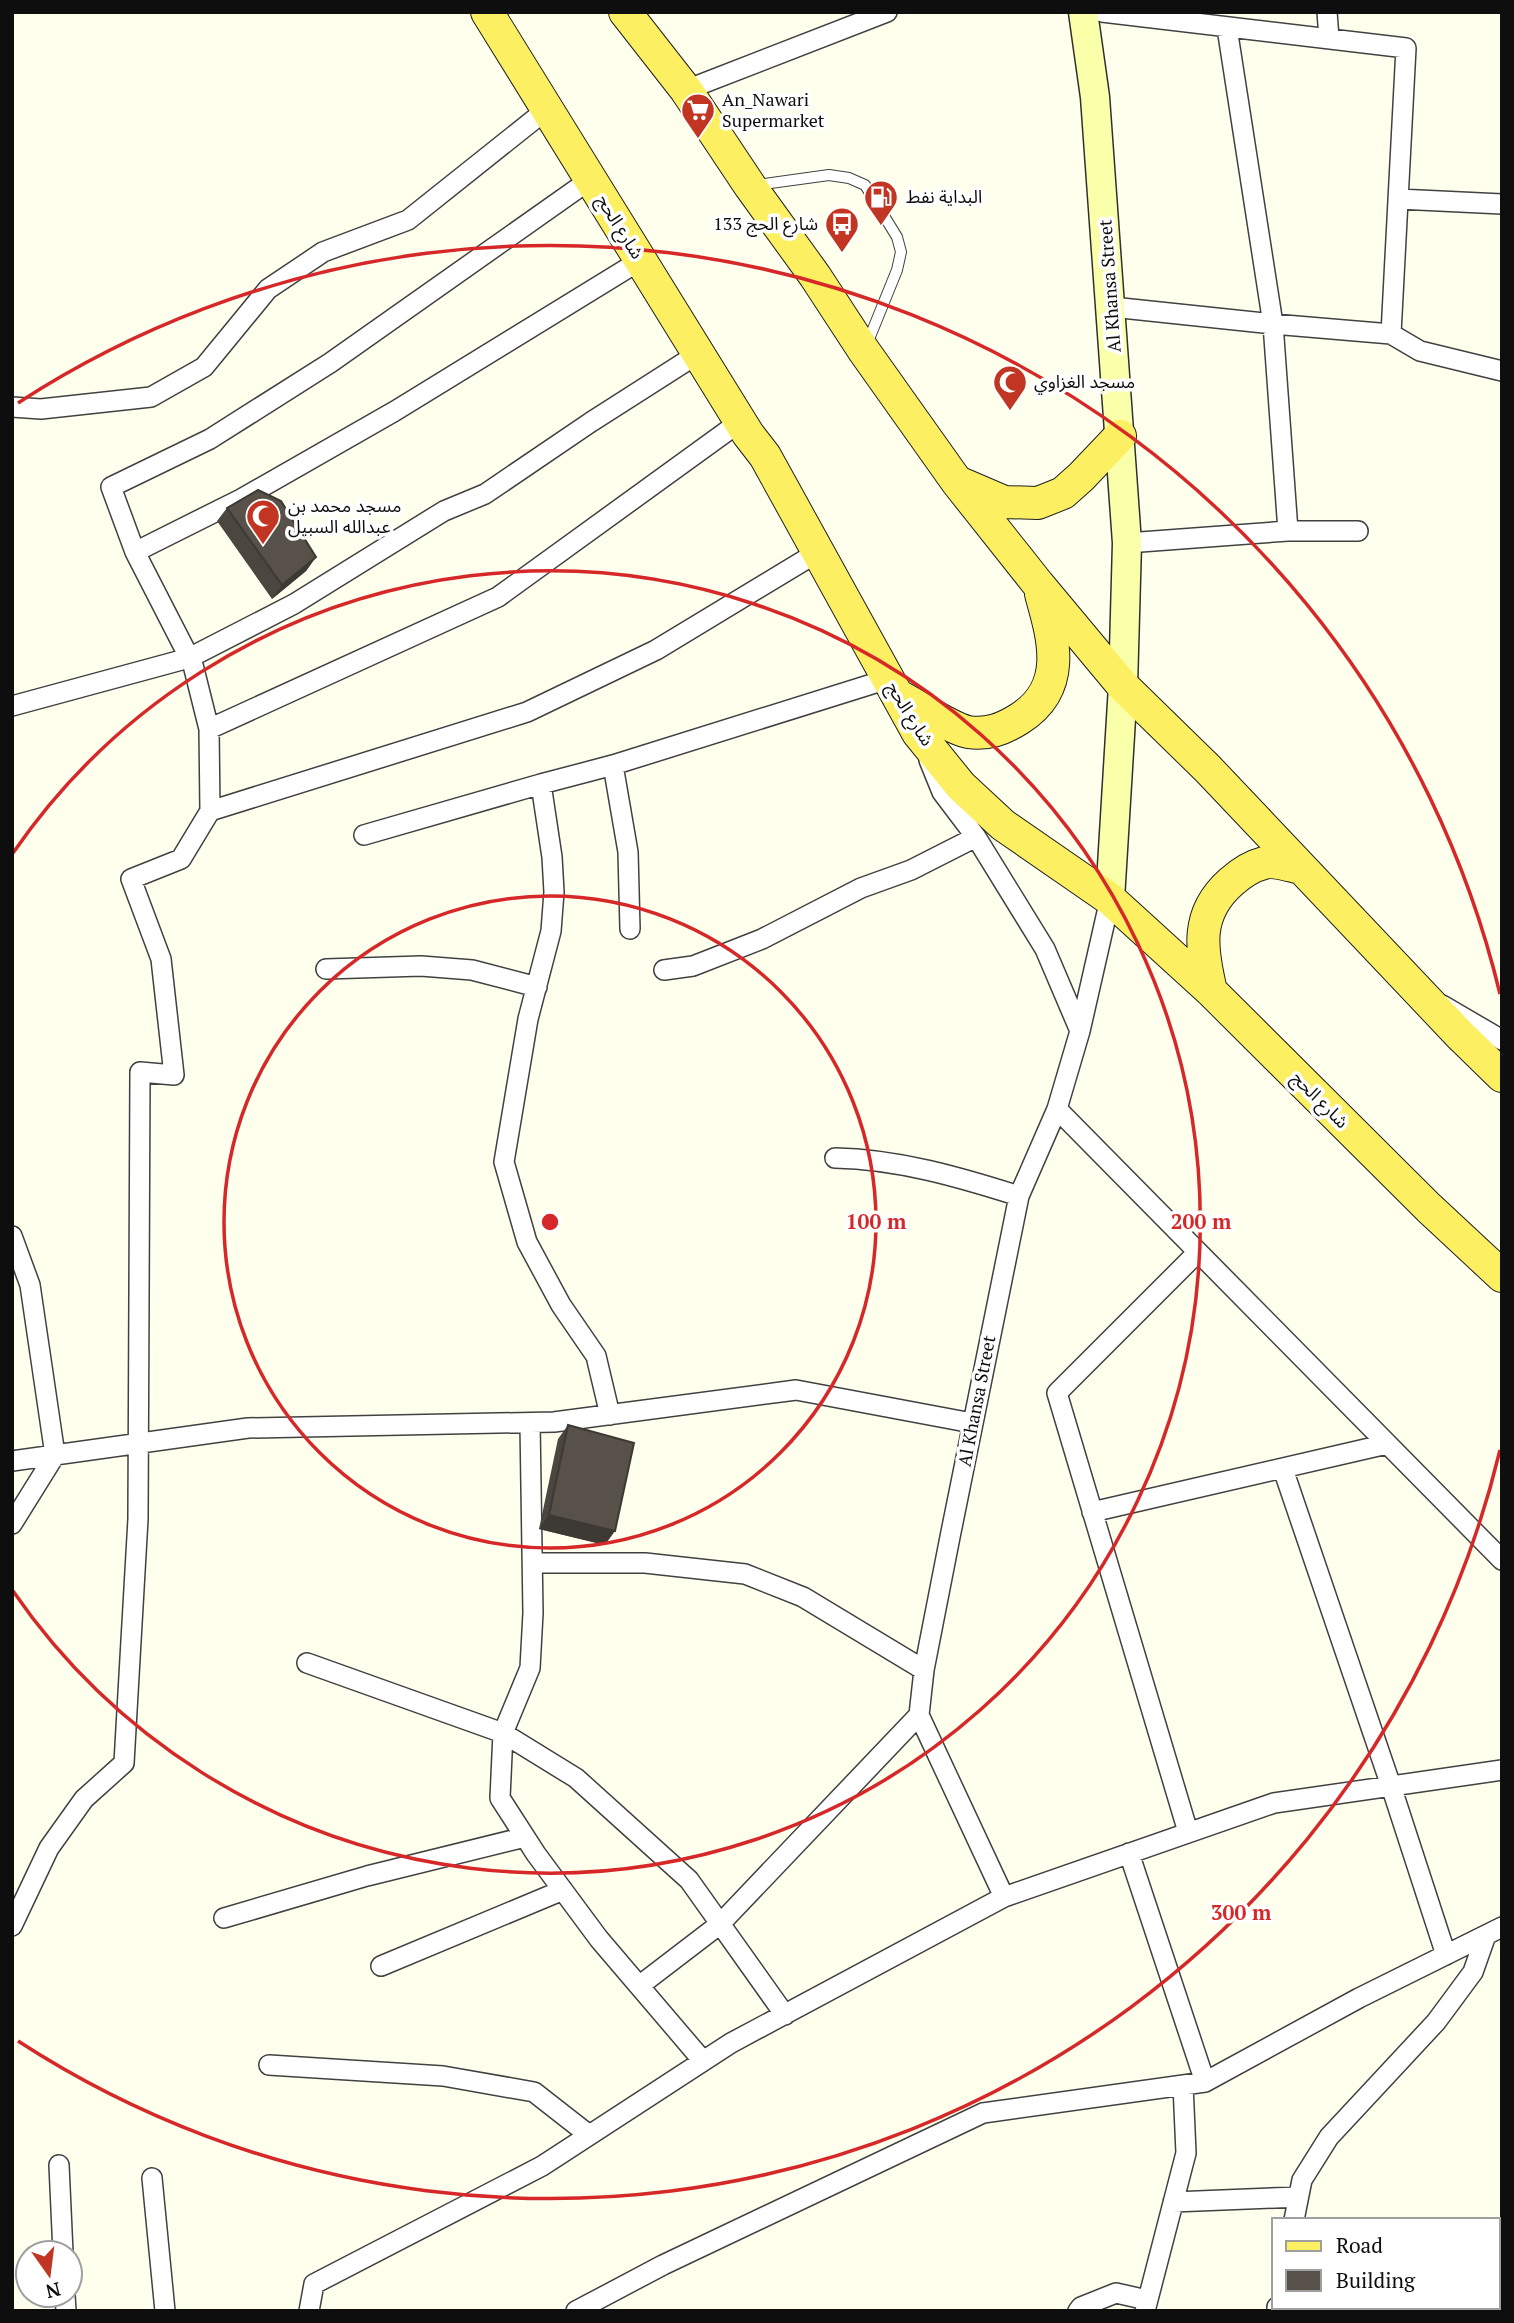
<svg xmlns="http://www.w3.org/2000/svg" width="1514" height="2323" viewBox="0 0 1514 2323" font-family="'PT Serif','Noto Sans Arabic',serif">
	<style>
		.lines { fill: none; stroke-linecap: round; stroke-linejoin: round }
		.lane-casing { stroke: #414141; stroke-width: 12 }
		.street-casing { stroke: #414141; stroke-width: 22 }
		.secondary-casing { stroke: #303030; stroke-width: 31 }
		.primary-casing { stroke: #1f1f1f; stroke-width: 34 }
		.lane { stroke: #fff; stroke-width: 10 }
		.street { stroke: #fff; stroke-width: 19 }
		.secondary { stroke: #faffa9; stroke-width: 28 }
		.primary { stroke: #fcf062; stroke-width: 32 }
		.wall { fill: #4b4640 }
		.shaded-wall { fill: #3d3934 }
		.building { fill: #57514a; stroke: #3d3934; stroke-width: 2 }
		.ring { fill: none; stroke: #d62828; stroke-width: 3.5 }
		.labels { text-anchor: middle; stroke-width: 7; stroke-linejoin: round; paint-order: stroke }
		.poi-label { font-size: 18px; fill: #0e0e0e; stroke: #fff; text-anchor: start }
		.street-label { font-size: 18px; fill: #0e0e0e; stroke: #fff }
		.centre { fill: #d62828; stroke: #fff; stroke-width: 3.5 }
		.ring-label { font-size: 21px; text-anchor: middle; font-weight: bold; fill: #d62828; stroke: #fff; stroke-width: 7; stroke-linejoin: round; paint-order: stroke }
	</style>
	<rect width="100%" height="100%" fill="#ffe"/>
	<g class="lines">
		<!-- lane casing -->
		<g class="lane-casing">
			<path id="lane" d="M757,185l72,-10 20,3 16,7 32,52 4,15 -4,18 -30,74"/>
		</g>
		<!-- street casing -->
		<g class="street-casing">
			<path id="street" d="M1102,12l304,36 -15,286 -118,-10 -161,-17
				M1327,12l2,26
				M1227,28l46,296 15,207
				M686,90l201,-78
				M1398,199l104,5
				M1391,334l29,17 82,20
				M12,407l29,2 110,-12 53,-30 64,-78 55,-37 85,-32 138,-110
				M1127,543l161,-12h70
				M135,552l106,-53 154,-88 246,-151
				M12,706l177,-48 105,-54 150,-93 41,-17 106,-72 108,-69
				M209,729l289,-132 243,-176
				M929,760l13,32 34,45 69,112 35,82
				M613,765l15,87 2,77
				M541,784l72,-19 275,-86
				M210,811l317,-99 129,-62 162,-98
				M364,835l177,-51 11,73 2,35 -3,39 -23,88 -24,143 23,80 34,63 35,51 14,59
				M326,969l95,-3 51,4 65,17
				M664,970l29,-4 69,-27 99,-51 50,-18 65,-33
				M1442,1005l60,35
				M1057,1109l445,451
				M835,1158c62,1 124,19 184,38
				M12,1236l18,49 25,170 -43,69
				M530,1423l3,190 -3,55 -27,65 -3,65 36,56 63,85 104,122
				M12,1461l236,-33 306,-6 242,-32 176,33
				M1283,1469l108,317 55,169
				M1092,1512l295,-68
				M533,1563h112l100,11 58,23 121,73
				M307,1663l196,70 73,45 113,102 96,135
				M1188,1832l-131,-439 141,-141
				M1129,1853l76,229
				M1004,1897l-85,-182 5,-45 26,-133 69,-341 38,-87 23,-78 30,-132
				M224,1918l143,-42 158,-39
				M12,1926l37,-78 35,-49 40,-36 14,-244 2,-447 34,3 -13,-116 -30,-80 50,-20 29,-48 -1,-82 -16,-64 -58,-113 -24,-65 99,-48 120,-76 261,-184
				M381,1966l182,-76
				M639,1986l81,-62 199,-209
				M269,2065l174,11 91,16 55,43
				M59,2165l4,88
				M152,2178l13,133
				M1173,2202l125,-5
				M1294,2220l8,-40 27,-43 107,-115 37,-50 13,-37
				M65,2295l1,16
				M309,2311l5,-27 228,-118 189,-123 273,-146 270,-94 228,-33
				M576,2311l87,-46 320,-152 222,-31 154,-84 143,-71
				M1078,2311l3,-4 35,-14 31,7
				M1145,2311l41,-158 -3,-68
				M1277,2311v-4"/>
		</g>
		<!-- secondary casing -->
		<g class="secondary-casing">
			<path id="secondary" d="M1083,12l12,85 32,446 -4,143 -13,213"/>
		</g>
		<!-- primary casing -->
		<g class="primary-casing">
			<path id="primary" d="M487,12l261,422 17,22 153,277 43,53 42,39 107,74 101,92 218,217 73,68
				M625,12l61,78 64,96 65,90 49,75 93,131 81,102 85,102 85,83 251,265 43,42
				M962,484l42,18 34,1 25,-10 18,-16 39,-41
				M897,695c18,9 53,33 71,37 20,3 35,-3 51,-13 49,-31 35,-79 22,-125
				M1211,991c-10,-42 -16,-77 20,-109 9,-8 21,-16 33,-19 10,-3 27,3 37,5"/>
		</g>
		<!-- lane -->
		<use href="#lane" class="lane"/>
		<!-- street -->
		<use href="#street" class="street"/>
		<!-- secondary -->
		<use href="#secondary" class="secondary"/>
		<!-- primary -->
		<use href="#primary" class="primary"/>
	</g>
	<!-- wall -->
	<path class="wall" d="M227,508l89,49 -10,14 -34,28 -55,-78z
		M568,1425l37,120 -66,-16 19,-90z"/>
	<!-- shaded-wall -->
	<path class="shaded-wall" d="M316,557l-10,14 -34,28 10,-14z
		M549,1515l66,16 -10,14 -66,-16z"/>
	<!-- building -->
	<path class="building" d="M258,490l23,11 35,56 -34,28 -55,-77z
		M568,1425l66,18 -19,88 -66,-16z"/>
	<!-- distance rings -->
	<g class="ring">
		<circle cx="550" cy="1222" r="326"/>
		<path d="M13 853A651 651 0 1 1 13 1591"/>
		<path d="M1500 1450A977 977 0 0 1 18 2041M18 403A977 977 0 0 1 1500 994"/>
	</g>
	<!-- icons -->
	<defs>
		<g id="supermarket-pin" transform="scale(1.75)"><path d="M0 17L-7.5 6A9.5 9.5 0 1 1 7.5 6Z" fill="#c23522" stroke="#fff"/><path d="M-6-5.5h2.5l.6 2H6L4.5 2H-2.5L-4.4-4H-6ZM-1.5 3.2a1.3 1.3 0 1 0 .1 0ZM3 3.2a1.3 1.3 0 1 0 .1 0Z" fill="#fff"/></g>
		<g id="fuel-pin" transform="scale(1.75)"><path d="M0 17L-7.5 6A9.5 9.5 0 1 1 7.5 6Z" fill="#c23522" stroke="#fff"/><path d="M-5.5-6h7V0h2V4h1.3V-2.5L3-4.5l.8-.8L6-3V5H2.5V1h-1V6h-7ZM-4.2-4.7v3.2H.2V-4.7Z" fill="#fff"/></g>
		<g id="bus-pin" transform="scale(1.75)"><path d="M0 17L-7.5 6A9.5 9.5 0 1 1 7.5 6Z" fill="#c23522" stroke="#fff"/><path d="M-5-6H5V4H4V6H2V4H-2V6H-4V4H-5ZM-3.5-4V0h7V-4ZM-3.5 1.2v1.5H-2V1.2ZM2 1.2v1.5H3.5V1.2Z" fill="#fff"/></g>
		<g id="mosque-pin" transform="scale(1.75)"><path d="M0 17L-7.5 6A9.5 9.5 0 1 1 7.5 6Z" fill="#c23522" stroke="#fff"/><path d="M3.5-4.9A6 6 0 1 0 3.5 4.9A5 5 0 1 1 3.5-4.9Z" fill="#fff"/></g>
	</defs>
	<g fill-rule="evenodd">
		<use href="#supermarket-pin" x="698" y="110"/>
		<use href="#fuel-pin" x="881" y="197"/>
		<use href="#bus-pin" x="842" y="224"/>
		<use href="#mosque-pin" x="1010" y="382"/>
		<use href="#mosque-pin" x="263" y="516"/>
	</g>
	<g class="labels">
		<!-- poi labels -->
		<g class="poi-label">
			<text x="722" y="106">An_Nawari<tspan x="722" dy="21">Supermarket</tspan></text>
			<text x="906" y="203">البداية نفط</text>
			<text x="818" y="230" text-anchor="end">شارع الحج 133</text>
			<text x="1034" y="388">مسجد الغزاوي</text>
			<text x="288" y="512">مسجد محمد بن<tspan x="288" dy="21">عبدالله السبيل</tspan></text>
		</g>
		<!-- street labels -->
		<g class="street-label">
			<text transform="translate(620 227) rotate(58)" y="6">شارع الحج</text>
			<text transform="translate(1110 286) rotate(-94)" y="6">Al Khansa Street</text>
			<text transform="translate(910 714) rotate(58)" y="6">شارع الحج</text>
			<text transform="translate(1320 1100) rotate(45)" y="6">شارع الحج</text>
			<text transform="translate(977 1401) rotate(-79)" y="6">Al Khansa Street</text>
		</g>
	</g>
	<circle cx="550" cy="1222" r="10" class="centre"/>
	<g class="ring-label">
		<text x="876" y="1229">100 m</text>
		<text x="1201" y="1229">200 m</text>
		<text x="1241" y="1920">300 m</text>
	</g>
	<!-- border -->
	<rect width="1514" height="2323" fill="none" stroke="#0e0e0e" stroke-width="28"/>
	<!-- legend -->
	<rect x="1272" y="2218" width="228" height="91" fill="#ffffff" stroke="#9f9f9f" stroke-width="2"/>
	<rect x="1286" y="2241" width="35" height="10" fill="#fcf062" stroke="#9f9f9f" stroke-width="2"/>
	<text x="1336" y="2253" font-size="21" fill="#0e0e0e">Road</text>
	<rect x="1286" y="2270" width="35" height="21" fill="#57514a" stroke="#9f9f9f" stroke-width="2"/>
	<text x="1336" y="2288" font-size="21" fill="#0e0e0e">Building</text>
	<!-- north arrow -->
	<g transform="translate(49 2274) rotate(166)"><circle r="33" fill="#ffffff" stroke="#9f9f9f" stroke-width="2"/>
	<path d="M0-5L12 26L0 18L-12 26Z" fill="#c23522"/>
	<text y="-10" font-size="19" font-weight="bold" text-anchor="middle" fill="#0e0e0e">N</text>
	</g>
</svg>
